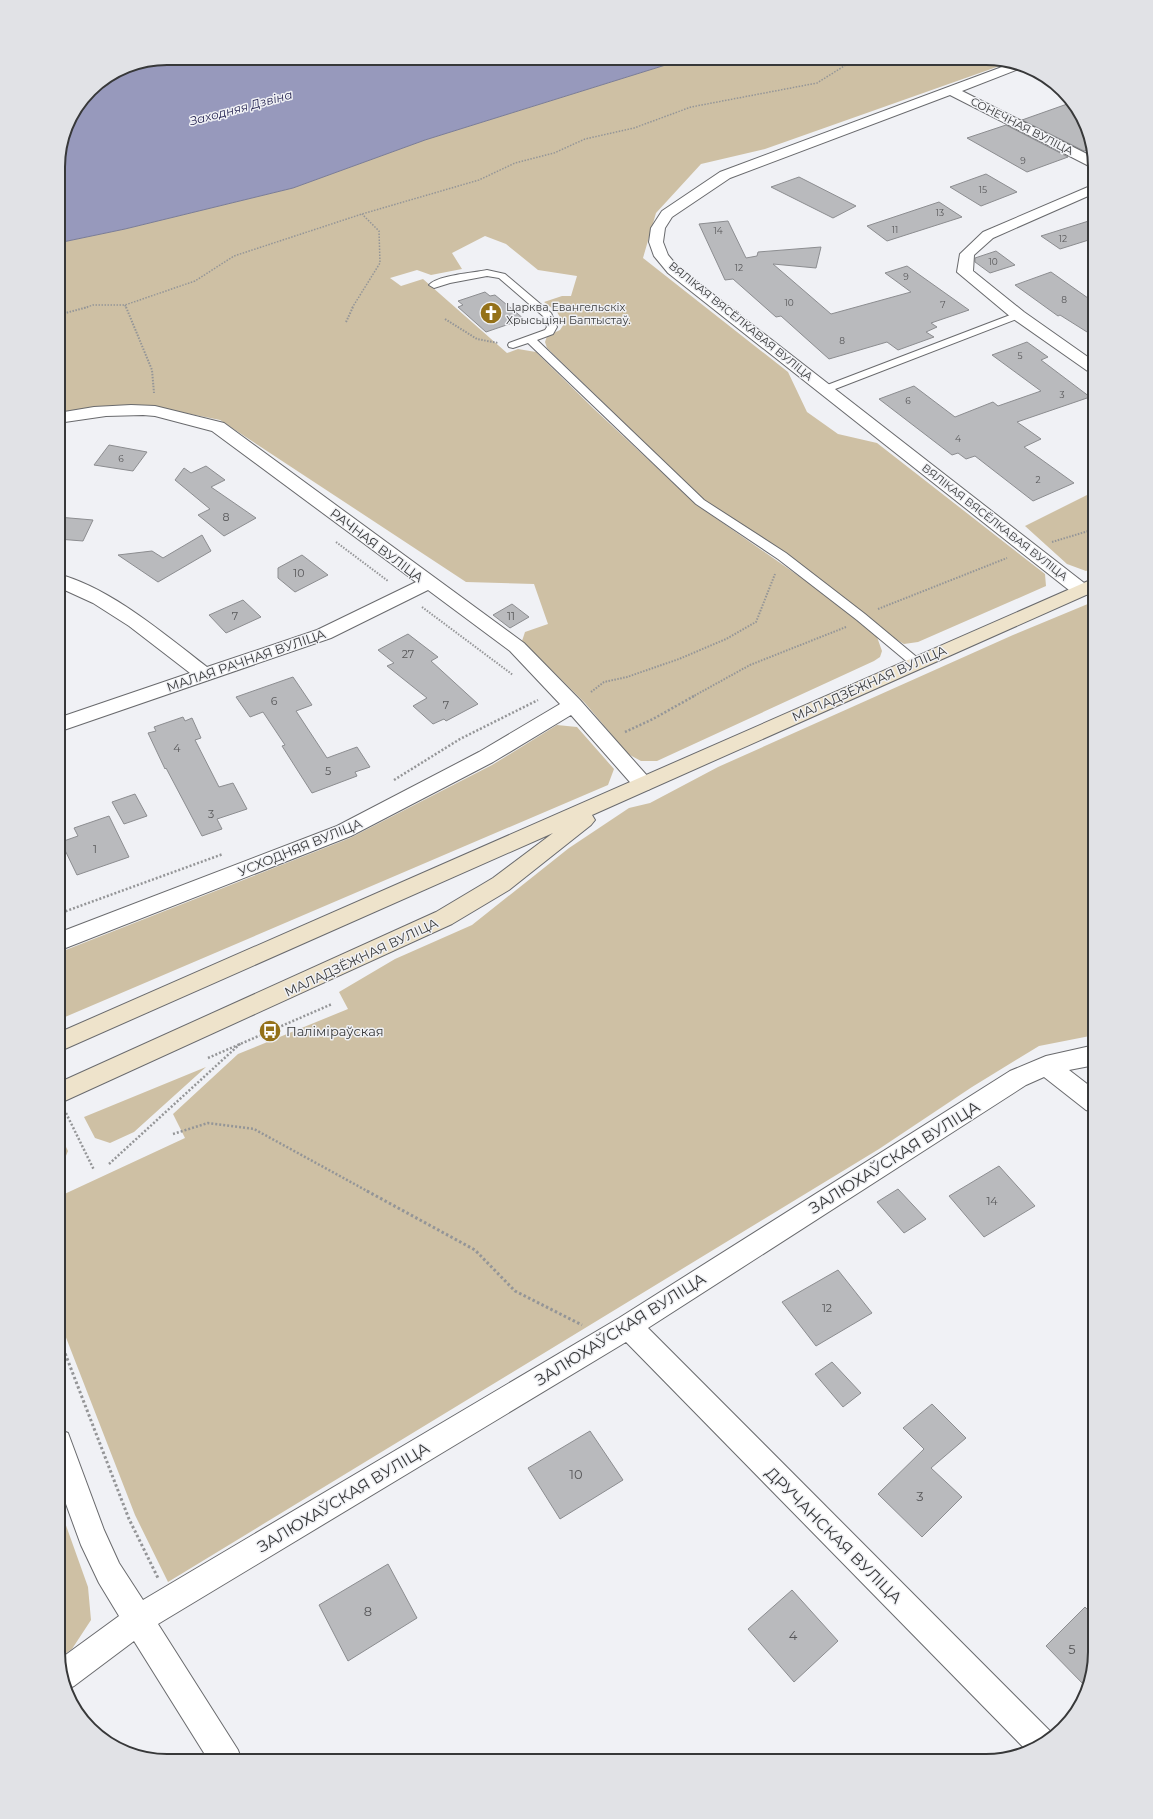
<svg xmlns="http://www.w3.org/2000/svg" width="1153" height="1819" viewBox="0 0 1153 1819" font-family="Montserrat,sans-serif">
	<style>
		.green { fill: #cec0a4 }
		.water { fill: #9799bc; stroke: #7a7c95 }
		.building { fill: #b9babd; stroke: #8c8d90 }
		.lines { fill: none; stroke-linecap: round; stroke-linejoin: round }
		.service-casing { stroke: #696a6d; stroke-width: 2 }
		.minor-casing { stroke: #696a6d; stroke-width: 2 }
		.secondary-casing { stroke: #696a6d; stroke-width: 2 }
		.path-far3 { stroke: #949597; stroke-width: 1.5; stroke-dasharray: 1.5 1.5; stroke-linecap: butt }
		.path-far2 { stroke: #949597; stroke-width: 2; stroke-dasharray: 1.5 1.5; stroke-linecap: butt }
		.path-far1 { stroke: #949597; stroke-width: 2.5; stroke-dasharray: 2 2; stroke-linecap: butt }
		.path { stroke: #949597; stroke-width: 3; stroke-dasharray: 2.5 2.5; stroke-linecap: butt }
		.service { fill: #fff; fill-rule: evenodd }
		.minor { fill: #fff; fill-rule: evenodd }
		.secondary { fill: #eee3cb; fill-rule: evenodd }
		.labels { text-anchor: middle; stroke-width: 3; stroke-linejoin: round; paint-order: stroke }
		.far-number-label { font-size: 9px; fill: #58585a }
		.far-street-label { font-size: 11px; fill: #373839; stroke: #f0f1f5 }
		.far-poi-label { font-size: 11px; fill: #373839; stroke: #f0f1f5; text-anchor: start }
		.number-label { font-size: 11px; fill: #58585a }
		.far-water-label { font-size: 12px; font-style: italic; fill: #262553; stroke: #f0f1f5 }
		.street-label { font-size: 13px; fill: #373839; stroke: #f0f1f5 }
		.poi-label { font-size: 13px; fill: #373839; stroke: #f0f1f5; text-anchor: start }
		.near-number-label { font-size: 13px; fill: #58585a }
		.near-street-label { font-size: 16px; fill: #373839; stroke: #f0f1f5 }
		.rim { fill: none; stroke: #373839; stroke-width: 2 }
	</style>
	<rect width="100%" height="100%" fill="#f0f1f5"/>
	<!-- green -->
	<path class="green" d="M688,58h305l15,5 -243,86 -64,15 -45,49 -13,45 145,114 19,40 31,22 39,9 168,131 1,12 -128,56 -14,2 -7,-4 -128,-97 -65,-43 -157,-152 -2,-6 2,-6 13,-6 4,-6 -7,-12 -13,-10 18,-6h9l6,-20 -39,-6 -32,-26 -21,-8 -33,17 10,16 -31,6 -14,-5 -27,8 11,8 22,-7 84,74 11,-4 18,3 58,57 103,96 129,90 51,42 5,14 -2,6 -6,4 -217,100h-16l-13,-7 -43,-51 -63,-62 3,-9 23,-8 -14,-40 -68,-2 -246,-162 -70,-14 -92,9v-172l67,-14 168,-41 132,-48z
		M1095,491v76l-9,4 -19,-7 -42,-38z
		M1095,601v434l-56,11 -67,41 -93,62 -711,433 -33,-67 -77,-198v-120l127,-59 -12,-24 65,-60 110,-45 -9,-17 56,-33 77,-34 97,-77 60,-40 21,-5 68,-36 295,-132z
		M557,725l20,2 37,42 -6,16 -550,235v-67l292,-115 142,-73z
		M206,1067l-72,65 -24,11 -15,-5 -11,-21z
		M58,1131l10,20 -10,24z
		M58,1503l30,84 3,33 -19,29 -13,9 -1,-6z"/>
	<!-- water -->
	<path class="water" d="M167,58h521l-263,82 -132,48 -168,41 -67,14v-83l8,-35 24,-35 36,-24z"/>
	<!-- building -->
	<path class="building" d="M1070,103l14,16 7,29 -7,3 -62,-31z
		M1006,125l62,32 -41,15 -60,-34z
		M986,174l31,18 -36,14 -31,-19z
		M799,177l57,29 -23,12 -62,-31z
		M939,202l23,15 -75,24 -20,-15z
		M1095,219v19l-35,11 -19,-13z
		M728,221l18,37 11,-2 1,-4 63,-5 -5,21 -43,-4 58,50 80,-22 -26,-19 22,-7 62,44 -38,13 6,4 -11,5 8,5 -36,13 -11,-8 -58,17 -48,-43 -5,1 -43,-38 -8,1 -26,-56z
		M996,251l19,14 -25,8 -15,-11v-4z
		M1051,272l44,31v34l-35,-22 -2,1 -43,-31z
		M485,292l5,4 5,-1 29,24 -38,13 -28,-25 5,-2 -5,-4z
		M1027,342l21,15 -7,3 49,37 -73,25 24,17 -17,8 50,36 -41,18 -58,-45 -9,3 -8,-6 -6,2 -73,-56 35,-13 41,31 38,-15 5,4 43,-15 -49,-36z
		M109,445l38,7 -14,19 -39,-6z
		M206,466l19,14 -14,7 45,31 -32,18 -26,-21 12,-6 -35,-29 9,-12 7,5z
		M58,517l35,3 -10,21 -25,-2z
		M202,535l9,16 -53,31 -40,-27 34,-4 11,7z
		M302,555l26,20 -33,17 -17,-14v-10z
		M243,600l18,17 -35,16 -17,-18z
		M512,604l17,13 -19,11 -17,-13z
		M408,634l30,23 -7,4 47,43 -32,17 -2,-2 -11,5 -20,-18 14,-8 -40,-32 7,-3 -16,-13z
		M293,677l19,28 -16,6 31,47 30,-11 13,20 -15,5 2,4 -45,17 -30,-47 3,-1 -22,-33 -13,5 -14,-20z
		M183,717l2,4 7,-3 9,20 -6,2 24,47 14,-4 14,26 -30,10 5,10 -20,7 -36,-68 -1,1 -17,-36 8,-2 -2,-4z
		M135,794l12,22 -23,8 -12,-22z
		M109,816l20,41 -52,18 -16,-33 17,-6 -4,-8z
		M999,1166l36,40 -51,31 -35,-41z
		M898,1189l28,30 -22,14 -27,-31z
		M838,1270l34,43 -56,33 -34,-44z
		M832,1362l29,31 -18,14 -28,-33z
		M932,1404l34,34 -35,30 31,29 -40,40 -44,-43 46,-45 -21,-21z
		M590,1431l33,49 -63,39 -32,-51z
		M388,1564l29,54 -69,43 -29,-56z
		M792,1590l46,51 -44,41 -46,-53z
		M1085,1607l10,10v35l-10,34 -39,-40z"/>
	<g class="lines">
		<!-- service casing -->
		<g class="service-casing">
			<path id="service" d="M487,270l18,4 46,39 6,14 -4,7 -16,6 167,160 82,53 79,61 54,45 2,3 -2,3h-8l-54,-45 -79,-61 -82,-55 -168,-161 -15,5 -4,-1 -1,-2 1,-2 36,-13 2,-3 -4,-11 -44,-38 -12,-2 -37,7 -16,5 -5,-3c9,-10 44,-12 58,-15z
				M1018,312l5,3 -1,2 -192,74h-8l-1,-2 1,-2z"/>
		</g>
		<!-- minor casing -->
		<g class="minor-casing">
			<path id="minor" d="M1010,64l11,4 -59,23 131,66 2,10 -6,-1 -139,-71 -220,83 -58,39 -7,11 -2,14 5,13 10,12 410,319 2,4 -2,4 -7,2 -7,-2 -406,-321 -14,-17 -5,-14 2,-14 11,-17 58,-39z
				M1095,184v9l-102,45 -19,17 -1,16 51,41 71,50v12l-6,-2 -77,-54 -55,-46 3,-18 23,-22z
				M131,405l24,1 69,17 300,220 56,57 70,79 3,5 -3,5 -7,2 -7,-2 -65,-74 -78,47 -142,74 -293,115v-18l279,-107 142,-74 81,-48 -50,-53 -82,-61 -97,48 -273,94v-14l132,-45 -61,-47 -36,-23 -35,-16v-13c53,14 106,60 149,93l110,-37 99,-48 -204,-151 -57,-15 -12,-1 -37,1 -48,7v-10l36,-6z
				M1095,1045v20l-26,5 26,20v23l-9,-3 -42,-33 -18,8 -378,243 404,405 -18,17 -7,1 -401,-409 -468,282 80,126 4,11h-33l-75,-120 -60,45 -7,3 -7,-30 59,-43 -20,-33 -18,-38 -23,-63v-53l10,4 36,97 15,33 24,37 476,-282 391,-247 36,-15z"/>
		</g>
		<!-- secondary casing -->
		<g class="secondary-casing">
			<path id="secondary" d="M1095,578v13l-503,224 3,5 -4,5 -82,65 -57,34 -394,180v-21l378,-171 57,-34 60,-45 -495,219v-19z"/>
		</g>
		<!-- path-far3 -->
		<path class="path-far3" d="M804,61l3,-3
			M125,305l1,3
			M84,308l9,-3h32l70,-24 39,-25 128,-42 117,-34 36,-17 39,-10 31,-14 49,-11 57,-21 126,-24 40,-25
			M352,308l28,-45 -1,-32 -17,-17"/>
		<!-- path-far2 -->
		<path class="path-far2" d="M126,307l26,63 2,23
			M58,315l30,-8
			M445,319l32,20 21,4
			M346,322l7,-15
			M336,542l52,39
			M1052,542l43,-13
			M422,607l91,68
			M878,609l129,-51
			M591,692l13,-10 23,-5 52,-18 47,-20 30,-17 19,-48
			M692,697l58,-32 96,-38"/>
		<!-- path-far1 -->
		<path class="path-far1" d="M625,732l28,-13 41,-23
			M394,780l66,-41 78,-39
			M58,914l165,-60
			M265,1023l5,8
			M208,1058l124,-54
			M66,1113l28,57
			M173,1134l35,-11 46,6 115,63
			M109,1164l132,-121"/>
		<!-- path -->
		<path class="path" d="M367,1191l108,59 40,41 67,34
			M58,1335l71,184 29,59"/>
		<!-- service -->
		<use href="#service" class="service"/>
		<!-- minor -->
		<use href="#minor" class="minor"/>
		<!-- secondary -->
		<use href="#secondary" class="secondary"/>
	</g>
	<!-- icons -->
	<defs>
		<g id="church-disc" transform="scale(1.15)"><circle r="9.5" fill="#947119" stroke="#f0f1f5"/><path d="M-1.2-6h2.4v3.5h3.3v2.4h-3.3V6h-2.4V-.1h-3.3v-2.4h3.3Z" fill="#fff"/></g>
		<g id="bus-disc" transform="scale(1.15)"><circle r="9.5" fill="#947119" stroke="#f0f1f5"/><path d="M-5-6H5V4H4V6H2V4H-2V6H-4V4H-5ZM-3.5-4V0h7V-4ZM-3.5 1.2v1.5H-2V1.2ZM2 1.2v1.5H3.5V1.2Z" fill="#fff"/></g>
	</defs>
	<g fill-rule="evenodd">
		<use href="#church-disc" x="491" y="313"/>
		<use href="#bus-disc" x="270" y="1031"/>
	</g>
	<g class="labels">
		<!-- far-number labels -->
		<g class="far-number-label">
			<text x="1023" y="164">9</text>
			<text x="983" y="193">15</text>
			<text x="940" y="216">13</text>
			<text x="895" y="233">11</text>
			<text x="718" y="234">14</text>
			<text x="1063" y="242">12</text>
			<text x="993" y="265">10</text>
			<text x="739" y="271">12</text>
			<text x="906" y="280">9</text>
			<text x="1064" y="303">8</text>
			<text x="789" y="306">10</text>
			<text x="943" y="308">7</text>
			<text x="842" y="344">8</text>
			<text x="1020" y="359">5</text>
			<text x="1062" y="398">3</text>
			<text x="908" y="404">6</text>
			<text x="958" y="442">4</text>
			<text x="121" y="462">6</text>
			<text x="1038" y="483">2</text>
		</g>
		<!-- far-street labels -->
		<g class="far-street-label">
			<text transform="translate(1022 126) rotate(27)" y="4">СОНЕЧНАЯ ВУЛІЦА</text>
			<text transform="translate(741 321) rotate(39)" y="4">ВЯЛІКАЯ ВЯСЁЛКАВАЯ ВУЛІЦА</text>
			<text transform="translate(995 522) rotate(38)" y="4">ВЯЛІКАЯ ВЯСЁЛКАВАЯ ВУЛІЦА</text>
		</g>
		<!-- far-poi labels -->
		<g class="far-poi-label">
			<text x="506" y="311">Царква Евангельскіх<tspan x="506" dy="13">Хрысьціян Баптыстаў.</tspan></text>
		</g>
		<!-- number labels -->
		<g class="number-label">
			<text x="226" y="521">8</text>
			<text x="299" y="577">10</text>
			<text x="235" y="620">7</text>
			<text x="511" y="620">11</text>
			<text x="408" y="658">27</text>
			<text x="274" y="705">6</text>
			<text x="446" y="709">7</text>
			<text x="177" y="752">4</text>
			<text x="328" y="775">5</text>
			<text x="211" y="818">3</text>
			<text x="95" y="853">1</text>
			<text x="992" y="1205">14</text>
			<text x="827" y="1312">12</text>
		</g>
		<!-- far-water labels -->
		<g class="far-water-label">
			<text transform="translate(241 108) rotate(-15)" y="4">Заходняя Дзвіна</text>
		</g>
		<!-- street labels -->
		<g class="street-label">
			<text transform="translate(377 545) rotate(37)" y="5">РАЧНАЯ ВУЛІЦА</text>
			<text transform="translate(246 660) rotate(-19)" y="5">МАЛАЯ РАЧНАЯ ВУЛІЦА</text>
			<text transform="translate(869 683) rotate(-24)" y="5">МАЛАДЗЁЖНАЯ ВУЛІЦА</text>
			<text transform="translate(300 847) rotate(-22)" y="5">УСХОДНЯЯ ВУЛІЦА</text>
			<text transform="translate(361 957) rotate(-25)" y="5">МАЛАДЗЁЖНАЯ ВУЛІЦА</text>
		</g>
		<!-- poi labels -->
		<g class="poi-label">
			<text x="286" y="1036">Паліміраўская</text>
		</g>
		<!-- near-number labels -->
		<g class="near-number-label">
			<text x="576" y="1479">10</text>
			<text x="920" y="1501">3</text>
			<text x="368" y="1616">8</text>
			<text x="793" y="1640">4</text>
			<text x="1072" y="1654">5</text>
		</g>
		<!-- near-street labels -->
		<g class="near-street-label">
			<text transform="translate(894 1157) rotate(-32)" y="6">ЗАЛЮХАЎСКАЯ ВУЛІЦА</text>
			<text transform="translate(620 1329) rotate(-32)" y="6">ЗАЛЮХАЎСКАЯ ВУЛІЦА</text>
			<text transform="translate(343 1497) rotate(-31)" y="6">ЗАЛЮХАЎСКАЯ ВУЛІЦА</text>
			<text transform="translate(834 1535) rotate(45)" y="6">ДРУЧАНСКАЯ ВУЛІЦА</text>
		</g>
	</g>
	<!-- crop -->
	<path d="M0 0H1153V1819H0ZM167 65H986A102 102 0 0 1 1088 167V1652A102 102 0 0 1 986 1754H167A102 102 0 0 1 65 1652V167A102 102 0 0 1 167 65Z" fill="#e1e2e6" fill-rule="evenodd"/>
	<path class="rim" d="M167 65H986A102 102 0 0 1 1088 167V1652A102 102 0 0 1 986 1754H167A102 102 0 0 1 65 1652V167A102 102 0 0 1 167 65Z"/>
</svg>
